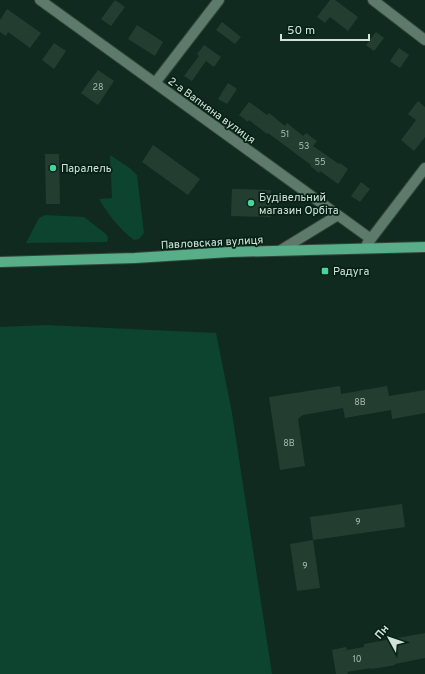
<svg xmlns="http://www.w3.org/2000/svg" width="425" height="674" viewBox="0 0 425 674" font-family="Overpass,sans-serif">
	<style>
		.green { fill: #0c442f }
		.building { fill: #233e31 }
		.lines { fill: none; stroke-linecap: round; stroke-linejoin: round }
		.minor-casing { stroke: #33453a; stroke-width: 12 }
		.primary-casing { stroke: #33453a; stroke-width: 12 }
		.minor { stroke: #5d7a6b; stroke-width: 10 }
		.primary { stroke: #58ae88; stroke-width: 10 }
		.poi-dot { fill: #4ad49c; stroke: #062115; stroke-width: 1.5 }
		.labels { text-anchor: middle; stroke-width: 3.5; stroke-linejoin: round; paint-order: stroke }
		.number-label { font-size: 9px; fill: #a7bab0 }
		.street-label { font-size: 11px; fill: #d3e3da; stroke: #062115 }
		.poi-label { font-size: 11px; fill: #d3e3da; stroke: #062115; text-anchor: start }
	</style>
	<rect width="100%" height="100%" fill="#102a1f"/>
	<!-- green -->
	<path class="green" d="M110,155l21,14 6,6 7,58 -5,6 -5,1c-14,-10 -26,-26 -35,-41l13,-1z
		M45,215l39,2 22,17 2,4 -1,4 -81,1 13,-25z
		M46,325l170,8 16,80 40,261h-272v-347z"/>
	<!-- building -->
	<path class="building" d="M115,0l10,7 -14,19 -10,-7z
		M330,0h5l23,17 -10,14 -18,-14 -5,6 -8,-6z
		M7,9l34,24 -11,15 -22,-16 -2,4 -6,-4v-12z
		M222,22l19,15 -6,7 -19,-14z
		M137,25l26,17 -8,14 -27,-17z
		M376,32l8,6 -10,13 -8,-6z
		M54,43l12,8 -12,18 -12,-9z
		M204,45l17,12 -7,10 -8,-6 -14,20 -8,-5 15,-20 -2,-2z
		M399,48l10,7 -9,13 -10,-7z
		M98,70l16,11 -16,24 -17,-12z
		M228,83l9,6 -10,15 -9,-5z
		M418,101l7,6v30l-11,14 -13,-11 15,-20 -8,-6z
		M249,102l18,13 2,-2 16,13 2,-3 16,13 3,-3 11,8 -4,5 26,18 1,-1 8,6 -10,15 -18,-13 -1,2 -9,-7 1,-1 -43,-32 -1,1 -18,-14 -1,2 -9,-7z
		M153,145l47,34 -12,16 -46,-33z
		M45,154h14l1,50h-14z
		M361,182l9,7 -10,13 -9,-6z
		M232,189l39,1v27l-40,-1z
		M340,386l1,8 46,-8 2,10 36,-6v23l-33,6 -1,-9 -46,8 -2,-10 -40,7 -5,4 7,47 -25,4 -11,-73z
		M402,504l3,23 -92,13 -3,-23z
		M313,540l7,48 -23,3 -7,-47z
		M425,633v25l-30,6v1l-11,2 -13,2v-1l-24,4 1,2h-12l-4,-24 14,-3 1,3 17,-3v-3z"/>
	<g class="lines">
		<!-- minor casing -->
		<g class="minor-casing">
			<path id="minor" d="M40,0l331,239
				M373,0l52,40
				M155,83l64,-83
				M367,244l58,-76
				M281,250l57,-35"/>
		</g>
		<!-- primary casing -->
		<g class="primary-casing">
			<path id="primary" d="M0,262l135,-4 95,-6 195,-5"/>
		</g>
		<!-- minor -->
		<use href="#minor" class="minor"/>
		<!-- primary -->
		<use href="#primary" class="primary"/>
	</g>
	<!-- markers -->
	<g class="poi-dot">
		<circle cx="53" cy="168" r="4"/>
		<circle cx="251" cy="203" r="4"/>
		<rect x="321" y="267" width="8" height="8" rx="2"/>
	</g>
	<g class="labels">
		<!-- number labels -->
		<g class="number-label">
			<text x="98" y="90">28</text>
			<text x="285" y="137">51</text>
			<text x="304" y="149">53</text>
			<text x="320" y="165">55</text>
			<text x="360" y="405">8В</text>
			<text x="289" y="446">8В</text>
			<text x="358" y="525">9</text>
			<text x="305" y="569">9</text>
			<text x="357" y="662">10</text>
		</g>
		<!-- street labels -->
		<g class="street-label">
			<text transform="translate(212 110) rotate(36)" y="4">2-а Вапняна вулиця</text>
			<text transform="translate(212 242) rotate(-3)" y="4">Павловская вулиця</text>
		</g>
		<!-- poi labels -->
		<g class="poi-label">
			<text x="61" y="172">Паралель</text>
			<text x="259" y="201">Будівельний<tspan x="259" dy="13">магазин Орбіта</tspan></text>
			<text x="333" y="275">Радуга</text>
		</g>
	</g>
	<!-- north arrow -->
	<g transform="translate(389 638) rotate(310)" stroke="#062115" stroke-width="3" paint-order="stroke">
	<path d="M0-3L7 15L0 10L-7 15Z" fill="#d3e3da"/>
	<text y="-6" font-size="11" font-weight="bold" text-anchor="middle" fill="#d3e3da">Пн</text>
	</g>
	<!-- scale -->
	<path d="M281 34v6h88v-6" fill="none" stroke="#d3e3da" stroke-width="2"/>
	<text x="287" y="34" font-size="12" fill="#d3e3da" stroke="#062115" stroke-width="3" paint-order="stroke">50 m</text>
</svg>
